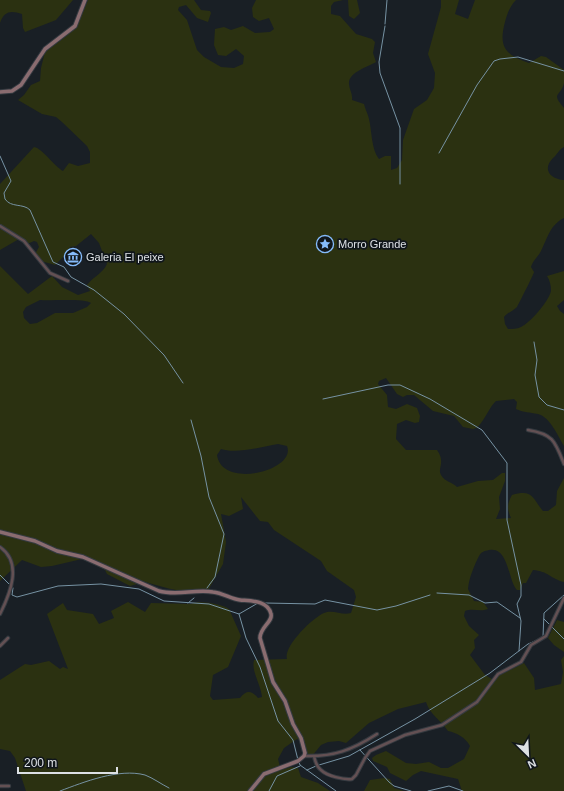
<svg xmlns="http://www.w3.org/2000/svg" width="564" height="791" viewBox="0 0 564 791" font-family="Helvetica,sans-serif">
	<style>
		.green { fill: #2b3111; fill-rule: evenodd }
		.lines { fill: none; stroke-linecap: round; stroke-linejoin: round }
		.stream { stroke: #7692a3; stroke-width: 1 }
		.street-casing { stroke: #343a40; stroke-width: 4.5 }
		.secondary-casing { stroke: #343a40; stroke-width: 5.5 }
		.street { stroke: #635053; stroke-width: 2.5 }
		.secondary { stroke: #8a6c70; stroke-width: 3.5 }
		.labels { text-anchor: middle; stroke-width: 3.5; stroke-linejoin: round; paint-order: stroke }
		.poi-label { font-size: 11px; fill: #dce0e4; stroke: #10161b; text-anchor: start }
	</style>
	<rect width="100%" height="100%" fill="#191f25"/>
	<!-- green -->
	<path class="green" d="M0,0h73l-17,20 -31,12 -2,-4 -1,-14c-11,-4 -18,-3 -22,9z
		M88,0h106l7,10 9,1 1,2 -3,9 -11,-4 -11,-13 -7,2 -1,3 9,10 10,30 7,7 17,10 13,1 9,-4 1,-8 -8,-7 -10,7 -8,-1 -4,-10 1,-16 9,-2 7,3 12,-4 12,7 15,-1 4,-3 -5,-11 -10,3 -6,-4 -1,-9 4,-8h87l-9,2 -3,4v8l9,2 16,18 16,5 3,3 -2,11 3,9c-8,5 -28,10 -27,22 0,5 4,10 3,16l12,4c1,5 4,10 5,15 3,12 2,30 10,40l6,-3h6v14l6,-2 5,-8 1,-20 11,-31 13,-9 7,-12 1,-15 -7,-19 13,-47v-7h18l-4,14 13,5 7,-19h41c-6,6 -9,14 -11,22 -7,26 1,33 24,41l12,-7 5,1 18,13c0,4 0,9 0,13 -3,14 -14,9 0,25v39c-6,3 -6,7 -11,11 -11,11 -3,21 11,22v38c-14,7 -16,19 -23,33 -3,6 -8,9 -10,16l3,5c0,2 -16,33 -17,35 -4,4 -10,6 -13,10l1,7 3,5c5,0 9,0 13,-2 9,-4 28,-26 30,-36 0,-6 -1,-10 -4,-15l17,-5v29l-7,6 3,5 4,3v132c-6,-10 -14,-29 -26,-32 -9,-2 -13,-1 -22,-5l1,-7 -3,-3 -18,2c-8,7 -14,27 -23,28l-10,-2 -9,-11 -21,-5 -19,-16h-7l-4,2 -6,-3 -11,-16 -7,3 -1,3 9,11 1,12 8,2 11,-5 10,4 3,8 -1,6 -4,1 -9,-3 -9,4 -1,15 10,11h31c9,13 0,18 4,25 4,7 11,7 16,12l21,-6 15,-1 9,-7h3v8l-6,16 1,12 -4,10 15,-1c-4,-9 -4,-14 1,-23 21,-6 20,3 31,16h5l8,-6 1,-14 7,-13v104c-13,-3 -16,-11 -31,-12l-7,13h-3l-3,7h-3c-9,-9 -8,-44 -28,-40 -5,1 -8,2 -10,6 -5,10 -10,22 -11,33l6,12 9,1 5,7c-8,3 -15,-1 -23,2l-1,5 5,10 10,9 -5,5 1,8 -5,7 15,20 7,4 32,-16 10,15 1,12 26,-6 2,-12 -2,-12 3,-4v135h-102l-4,-12 -37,-8 -8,4 -7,6 -16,-8 -3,-6 -14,-6 -1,-3 4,-3 10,-4 20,12 10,1 13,-2 12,6h7l16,-9 6,-13c-5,-9 -13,-13 -22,-15 -7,-11 -18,-16 -22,-29l-28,7 -29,14 -23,20 -7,-2 -11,1 -7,3 -9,11 -3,-1 -4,-5 -3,-9 -5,-2 -13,9 -6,11 2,8 4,2 7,-2 7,1 3,9 17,6 12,8h-304l-11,-33 -5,-7 -10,-2v-69l25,-16 6,1 18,-4 11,8 3,-2 5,2 -21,-55 16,-11 4,7 26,4 6,10 15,-6 -3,-7 17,-9 17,10 6,-9 40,1c9,-4 30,0 38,5l12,27 -13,31 -15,8 -3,21 3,4 27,-2c7,-9 12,-7 18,0l4,-1c-1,-12 -11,-26 -8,-37l33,-1c-4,-12 25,-41 37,-46 9,-4 18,3 27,0l5,-16 -2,-7 -27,-19 -6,-10 -47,-31 -6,-8 -8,-1 -19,-24 2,12 -14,7 -8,-2 5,28 -3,22 -16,28c-24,2 -45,-5 -68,-12l-2,4 -7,2 -23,-12 -2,-4 -5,-3 -18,-8 -30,7 -11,1 -19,-7 -22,21v-315l28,28 24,-18 10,11 16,8 12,-4 -3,-6c6,-8 16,-12 20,-21l-8,-21 -8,-9 -15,12 -6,1 -3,6 -12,12 -14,-4 -6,-7 4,-7 -2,-5 -3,-1 -9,4 -6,-6 -19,11v-66l34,-37c8,1 20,19 29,24l6,-8 9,3 12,-3v-11l-3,-6 -25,-24 -6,-5 -14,-3 -24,-14 6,-5 7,-10 9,-4 1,-13 4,-16 20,-15 12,-11zM40,300c10,1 45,-2 51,3l-4,4 -14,6h-18l-18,10 -7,1 -6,-6 -1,-6 3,-5zM278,444l9,2c10,24 -65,44 -70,9l4,-6c15,5 40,-2 57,-5z
		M348,0h9l3,13 -6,6 -5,-3z
		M557,620l7,2v30l-10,-7 -6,-7z
		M384,778l6,1 4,9 10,3h-40l6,-11z"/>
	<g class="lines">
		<!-- stream -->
		<path class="stream" d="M385,24l2,-24
			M385,26l-6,36 1,11 20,55v56
			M439,153l38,-68 17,-24 6,-2 18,-2 46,14
			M0,156l11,25 -7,12 1,6c6,9 18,4 25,11l23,52 11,5 7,10 23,13 30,24 40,41 19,28
			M534,342l3,18 -2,15 4,22 8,8 17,5
			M323,399l65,-14h12l30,14 52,31 25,33v57l14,65v11l-4,8 4,17 -2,30
			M191,420l10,36 8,41 15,37 -9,43 -8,11
			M0,575l9,9
			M13,588l-1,7 5,2 41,-11 43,-2 38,5 25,12 45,3 30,10 19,-11
			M437,593l32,2 16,8 12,-1 23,16
			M188,603l6,-5
			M265,603l50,1 10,-4 52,10 19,-4 34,-11
			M239,614l7,24 14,29 18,54 15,19 5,20
			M544,619l20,20
			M543,637l1,-24 20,-18
			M360,750l29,32 5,4 17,5
			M299,762l1,3 36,26
			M319,765l30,-9 66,-37 75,-46 38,-29 7,-3
			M307,770l9,-4
			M60,791c24,-9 59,-23 85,-16 8,3 16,9 24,13
			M269,791l8,-15 23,-10
			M428,791l21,-5 14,5"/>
		<!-- street casing -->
		<g class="street-casing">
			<path id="street" d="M0,226l24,15 26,32 18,8
				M528,430c25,4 27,11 36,34
				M0,547c23,16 10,47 0,67
				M0,646l8,-8
				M304,756c30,1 48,-6 73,-22
				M314,756c1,5 3,11 7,14 6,6 23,10 31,9l4,-4 9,-17 5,-7 35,-16 37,-10 35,-23 21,-28 23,-12 10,-17 15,-9 18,-38
				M0,786h9"/>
		</g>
		<!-- secondary casing -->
		<g class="secondary-casing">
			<path id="secondary" d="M0,92l12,-1 9,-6 24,-36 30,-23 10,-26
				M0,532l35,9 22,10 26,6 76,34c18,5 36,-2 54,1 10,1 18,7 27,8 10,1 28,0 31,14 2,8 -11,13 -11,24l13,44 12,19 8,23 8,14 4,15 -1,3 -6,5 -34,13 -14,17"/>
		</g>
		<!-- street -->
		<use href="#street" class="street"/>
		<!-- secondary -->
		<use href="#secondary" class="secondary"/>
	</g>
	<!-- icons -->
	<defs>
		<g id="sight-ring" transform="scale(0.9)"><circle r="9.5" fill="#10161b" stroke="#85bbfb" stroke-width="1.5"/><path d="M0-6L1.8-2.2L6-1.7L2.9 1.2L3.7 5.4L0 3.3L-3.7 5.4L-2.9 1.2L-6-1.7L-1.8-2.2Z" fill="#85bbfb"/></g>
		<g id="museum-ring" transform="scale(0.9)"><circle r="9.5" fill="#10161b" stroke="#85bbfb" stroke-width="1.5"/><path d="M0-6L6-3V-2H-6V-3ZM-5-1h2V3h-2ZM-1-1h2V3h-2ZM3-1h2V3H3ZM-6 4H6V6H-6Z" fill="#85bbfb"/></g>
	</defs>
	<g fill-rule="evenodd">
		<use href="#sight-ring" x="325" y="244"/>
		<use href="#museum-ring" x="73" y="257"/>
	</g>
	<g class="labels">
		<!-- poi labels -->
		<g class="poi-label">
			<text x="338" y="248">Morro Grande</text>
			<text x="86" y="261">Galeria El peixe</text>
		</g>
	</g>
	<!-- north arrow -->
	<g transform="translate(528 755) rotate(156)" stroke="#10161b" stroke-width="3" paint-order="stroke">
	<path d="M0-3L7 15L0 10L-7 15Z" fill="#dce0e4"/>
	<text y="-6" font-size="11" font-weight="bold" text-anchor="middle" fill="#dce0e4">N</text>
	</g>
	<!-- scale -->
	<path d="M18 767v6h99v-6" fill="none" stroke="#dce0e4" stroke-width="2"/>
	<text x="24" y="767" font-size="12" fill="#dce0e4" stroke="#10161b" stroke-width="3" paint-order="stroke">200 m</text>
</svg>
